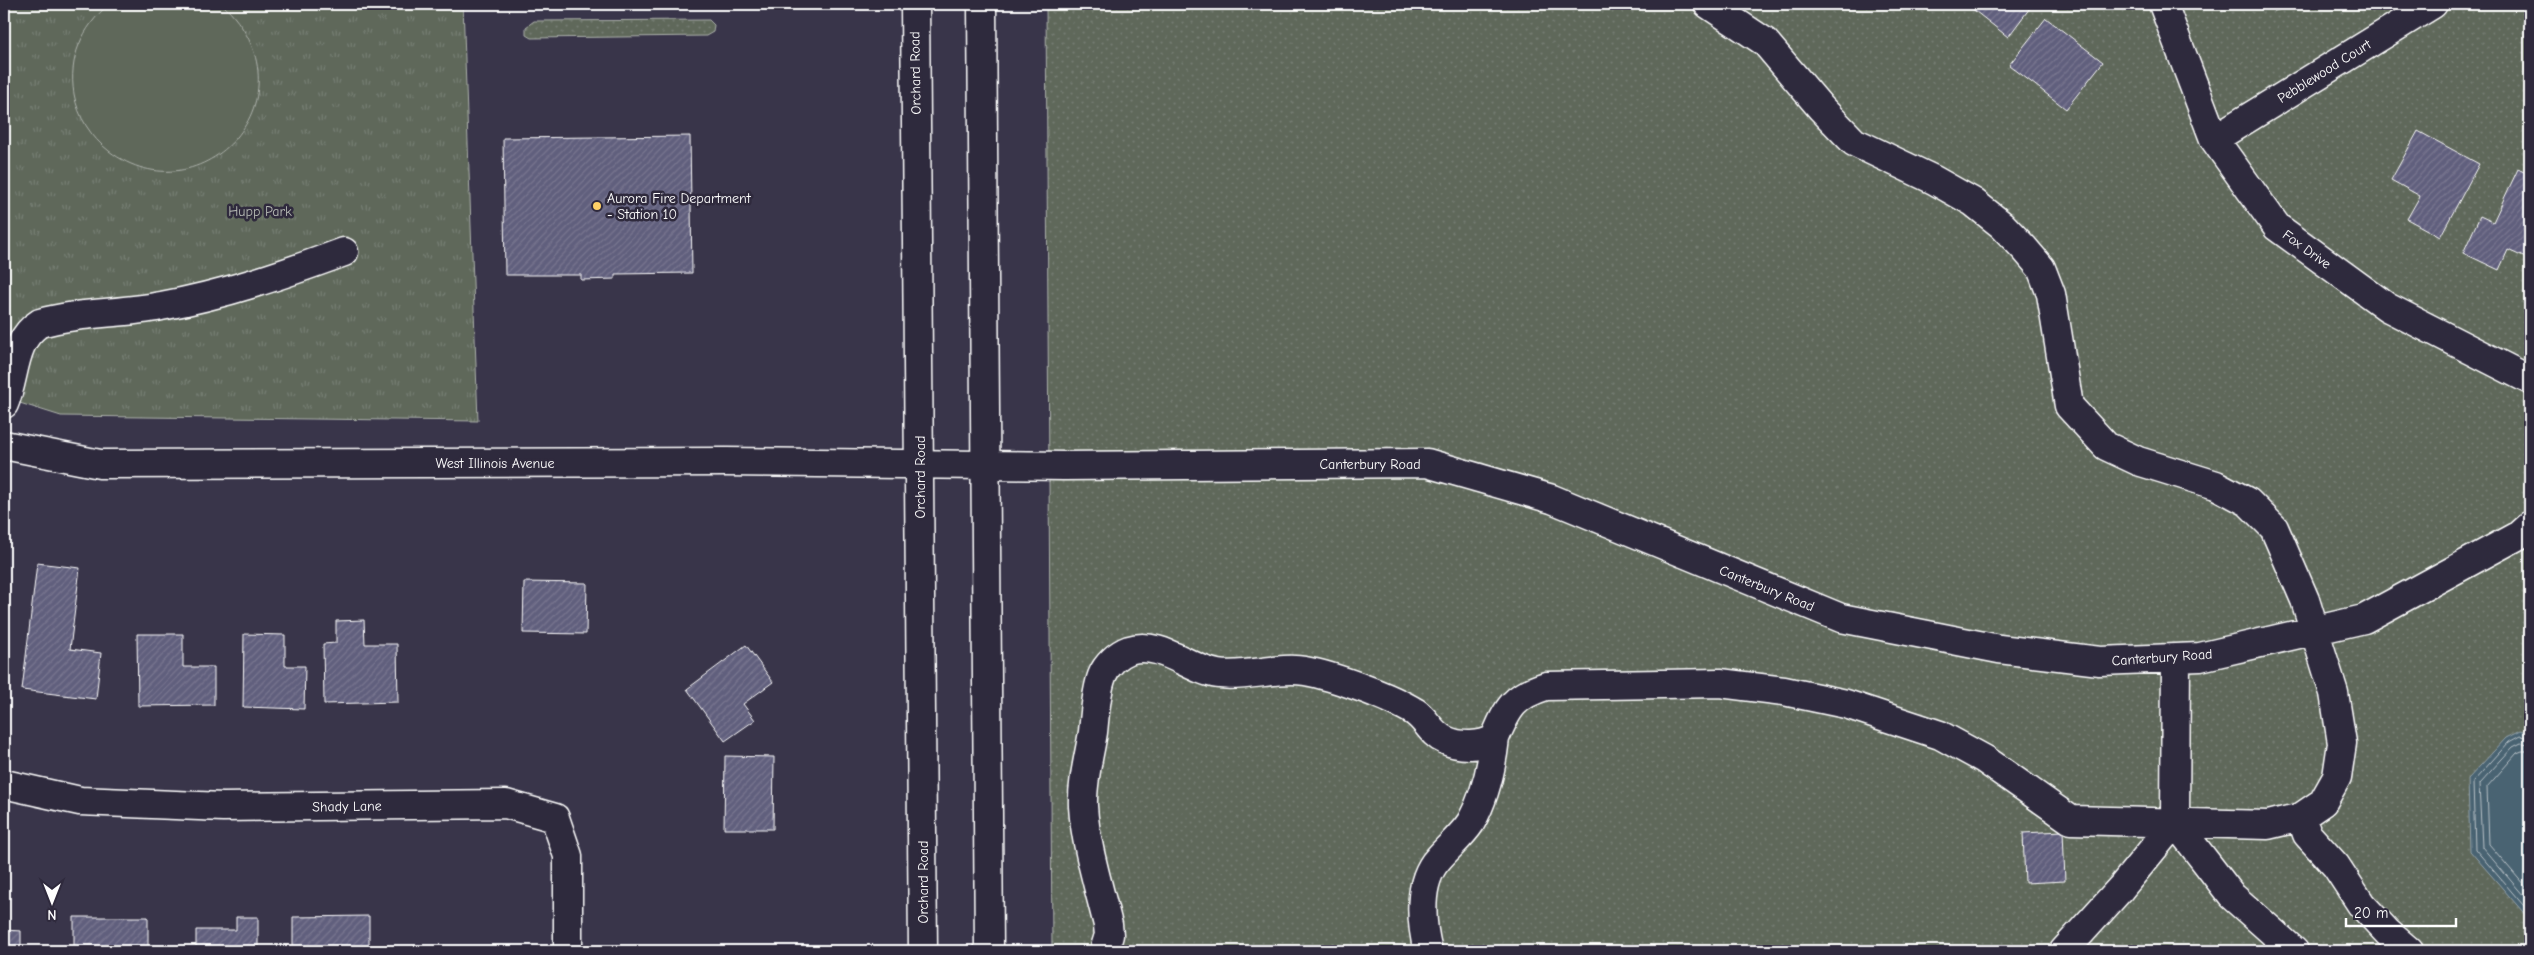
<svg xmlns="http://www.w3.org/2000/svg" width="2534" height="955" viewBox="0 0 2534 955" font-family="'Comic Neue',sans-serif">
	<style>
		.grass { fill: url(#grass-dots); stroke: #aeb3ac }
		.park { fill: url(#park-tufts); stroke: #aeb3ac }
		.pitch { fill: #5e675a; stroke: #aeb3ac }
		.water { fill: #4a6372; stroke: #92a1aa }
		.lines { fill: none; stroke-linecap: round; stroke-linejoin: round }
		.shore { stroke: #b7c1c7; stroke-width: 1 }
		.building { fill: url(#building-hatch); stroke: #fff }
		.minor-casing { stroke: #fff; stroke-width: 31 }
		.major-casing { stroke: #fff; stroke-width: 31 }
		.minor { stroke: #2f2a3d; stroke-width: 28 }
		.major { stroke: #2f2a3d; stroke-width: 28 }
		.poi-dot { fill: #ffd166; stroke: #2f2a3d; stroke-width: 2 }
		.labels { text-anchor: middle; stroke-width: 5; stroke-linejoin: round; paint-order: stroke }
		.street-label { font-size: 14px; fill: #fff; stroke: #2f2a3d }
		.poi-label { font-size: 14px; fill: #fff; stroke: #2f2a3d; text-anchor: start }
		.park-label { font-size: 14px; fill: #b7bbb5; stroke: #2f2a3d }
	</style>
	<defs>
		<pattern id="grass-dots" width="8" height="8" patternUnits="userSpaceOnUse" patternTransform="scale(1.25)"><rect width="8" height="8" fill="#5e675a"/><path d="M2 2h.1M6 6h.1" fill="none" stroke="#767e73" stroke-width="1.8" stroke-linecap="round"/></pattern>
		<pattern id="park-tufts" width="24" height="20" patternUnits="userSpaceOnUse" patternTransform="scale(1.25)"><rect width="24" height="20" fill="#5e675a"/><path d="M3 7l-1-3M5 7V3M7 7l1-3M15 17l-1-3M17 17v-4M19 17l1-3" fill="none" stroke="#767e73"/></pattern>
		<pattern id="building-hatch" width="6" height="6" patternUnits="userSpaceOnUse" patternTransform="scale(1.25)"><rect width="6" height="6" fill="#615f7d"/><path d="M-1 1l2-2M0 6l6-6M5 7l2-2" fill="none" stroke="#797790"/></pattern>
	</defs>
	<rect width="100%" height="100%" fill="#39354a"/>
	<filter id="ink" filterUnits="userSpaceOnUse"><feTurbulence type="fractalNoise" baseFrequency=".02" numOctaves="2"/><feDisplacementMap in="SourceGraphic" scale="10" xChannelSelector="R" yChannelSelector="G"/><feConvolveMatrix kernelMatrix="1 2 1 2 8 2 1 2 1" color-interpolation-filters="sRGB"/></filter>
	<g filter="url(#ink)">
		<!-- grass -->
		<path class="grass" d="M1046,4h1484v947h-1478z
			M709,20l5,5 -1,7 -7,4 -175,2 -5,-3v-8l8,-6z"/>
		<!-- park -->
		<path class="park" d="M4,4h459l15,417 -417,-5 -57,-18z"/>
		<!-- pitch -->
		<path class="pitch" d="M109,4h113c97,91 -21,217 -113,147 -18,-14 -31,-34 -35,-57 -6,-36 8,-66 35,-90z"/>
		<!-- water -->
		<path class="water" d="M2520,731l10,2v187l-60,-69 -2,-72 38,-41z"/>
		<g class="lines">
			<!-- shore -->
			<path class="shore" d="M2530,738l-10,-2 -11,6 -36,40 2,67 55,64
				M2530,744l-9,-1 -8,4 -34,37 3,63 48,56
				M2530,751h-8l-5,2 -30,34 2,57 41,48"/>
		</g>
		<!-- building -->
		<path class="building" d="M1966,4h67l-25,33z
			M2272,4h29l-27,7z
			M2046,18l57,44 -37,47 -57,-44z
			M2418,131l61,33 -39,73 -33,-18 13,-23 -29,-16z
			M690,136l2,137 -77,1v5l-34,1v-5h-76l-2,-137z
			M2518,169l12,6v85l-22,-10 -9,20 -36,-17 17,-37 13,6z
			M37,563l43,5 -10,81 31,4 -5,46 -74,-9z
			M524,582l63,1 -1,51 -63,-1z
			M364,620l1,24h32l1,58 -74,2 -1,-60 13,-1v-22z
			M137,634h46v33h31v38l-76,1z
			M244,634l41,1v31h20l-1,43 -61,-2z
			M746,645l27,37 -30,22 12,16 -30,21 -38,-52z
			M725,756l49,1 -1,72h-49z
			M2063,831l2,50 -40,2 -2,-50z
			M369,916v35h-76v-34z
			M74,917h74v34h-74z
			M236,917h22v34h-62v-21h40z
			M4,930l17,1v20h-17z"/>
		<g class="lines">
			<!-- minor casing -->
			<g class="minor-casing">
				<path id="minor" d="M2163,4l51,135 63,88 110,80 143,73
					M2214,139l219,-135
					M4,404c12,-28 8,-64 36,-81 37,-11 82,-9 121,-17 63,-11 123,-32 183,-54
					M4,445l96,19 626,-2 338,4 363,-3 125,36 289,119 158,31 101,12 100,-4 164,-38 155,-84 11,-10
					M2176,658l-1,164 57,74 62,55
					M1495,738c13,-31 19,-42 51,-52l174,-3 64,8 62,13 94,31 44,24 87,61 197,5 33,-8 22,-15 14,-25 5,-34 -8,-50 -29,-93 -31,-72 -26,-26 -32,-17 -78,-24 -32,-15 -37,-40 -18,-112 -10,-26 -17,-20 -22,-23 -29,-23 -39,-22 -80,-38 -33,-34 -56,-66 -57,-38
					M4,784l76,17 143,6 283,-3 49,14 13,38v95
					M2301,817l6,17 29,32 25,38 27,29 21,18
					M1104,951l5,-16 -1,-10c-9,-37 -23,-82 -25,-119 -1,-25 6,-49 10,-74 2,-18 3,-40 9,-56 4,-11 16,-22 27,-26 32,-10 60,20 89,24 28,4 62,-8 87,-3 29,5 86,26 110,41 12,8 16,22 30,28 14,7 38,7 50,-2 -3,28 -10,59 -24,84 -9,14 -23,25 -33,37 -21,23 -17,64 -10,92
					M2064,951l57,-63 54,-66"/>
			</g>
			<!-- major casing -->
			<g class="major-casing">
				<path id="major" d="M915,4l8,947
					M982,4l7,947"/>
			</g>
			<!-- minor -->
			<use href="#minor" class="minor"/>
			<!-- major -->
			<use href="#major" class="major"/>
		</g>
	</g>
	<!-- markers -->
	<circle class="poi-dot" cx="597" cy="206" r="5"/>
	<g class="labels">
		<!-- street labels -->
		<g class="street-label">
			<text transform="translate(2324 71) rotate(-32)" y="5">Pebblewood Court</text>
			<text transform="translate(915 73) rotate(-91)" y="5">Orchard Road</text>
			<text transform="translate(2307 249) rotate(36)" y="5">Fox Drive</text>
			<text x="495" y="468">West Illinois Avenue</text>
			<text x="1370" y="469">Canterbury Road</text>
			<text transform="translate(920 477) rotate(-90)" y="5">Orchard Road</text>
			<text transform="translate(1767 588) rotate(22)" y="5">Canterbury Road</text>
			<text transform="translate(2162 657) rotate(-4)" y="5">Canterbury Road</text>
			<text transform="translate(347 806) rotate(-1)" y="5">Shady Lane</text>
			<text transform="translate(923 882) rotate(-90)" y="5">Orchard Road</text>
		</g>
		<!-- poi labels -->
		<g class="poi-label">
			<text x="607" y="203">Aurora Fire Department<tspan x="607" dy="16">- Station 10</tspan></text>
		</g>
		<!-- park labels -->
		<g class="park-label">
			<text x="260" y="216">Hupp Park</text>
		</g>
	</g>
	<!-- margin -->
	<rect width="2534" height="955" fill="none" stroke="#2f2a3d" stroke-width="20"/>
	<rect x="10" y="10" width="2514" height="935" fill="none" stroke="#fff" stroke-width="2" filter="url(#ink)"/>
	<!-- north arrow -->
	<g transform="translate(52 902) rotate(180)" stroke="#2f2a3d" stroke-width="4" paint-order="stroke">
	<path d="M0-4L9 19L0 12L-9 19Z" fill="#ffffff"/>
	<text y="-8" font-size="14" font-weight="bold" text-anchor="middle" fill="#ffffff">N</text>
	</g>
	<!-- scale -->
	<path d="M2346 918v8h110v-8" fill="none" stroke="#ffffff" stroke-width="2.5"/>
	<text x="2354" y="918" font-size="15" fill="#ffffff" stroke="#2f2a3d" stroke-width="4" paint-order="stroke">20 m</text>
</svg>
